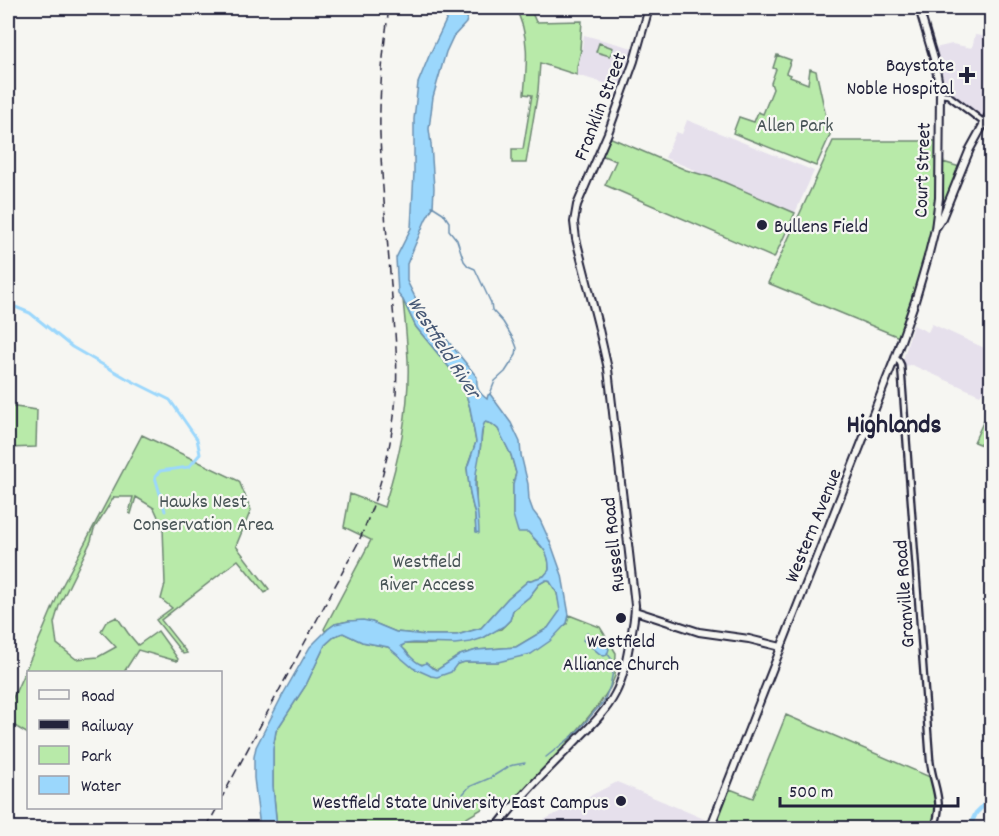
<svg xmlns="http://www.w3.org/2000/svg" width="999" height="836" viewBox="0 0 999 836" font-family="Dekko,sans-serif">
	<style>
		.built { fill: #e6e0ec }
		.green { fill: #b8eaa9; stroke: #6d8672; stroke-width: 1.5 }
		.water { fill: #9bd7fc; stroke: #6b8faf; stroke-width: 1.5; fill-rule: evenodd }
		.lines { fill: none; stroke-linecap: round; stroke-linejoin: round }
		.stream { stroke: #6b8faf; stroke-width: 1.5 }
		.canal { stroke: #9bd7fc; stroke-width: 3 }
		.river { stroke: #9bd7fc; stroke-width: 4.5 }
		.minor-casing { stroke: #22223b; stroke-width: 9 }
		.major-casing { stroke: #22223b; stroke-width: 10 }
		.minor { stroke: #f6f6f2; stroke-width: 4.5 }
		.major { stroke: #f6f6f2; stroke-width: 6 }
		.rail { stroke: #22223b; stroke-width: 1.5; stroke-dasharray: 9 4.5; stroke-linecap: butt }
		.poi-dot { fill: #22223b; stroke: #f6f6f2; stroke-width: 2 }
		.labels { text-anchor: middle; stroke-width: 4.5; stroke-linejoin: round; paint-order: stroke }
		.poi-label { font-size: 20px; fill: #22223b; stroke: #f6f6f2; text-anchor: end }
		.street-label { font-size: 20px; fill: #22223b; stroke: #f6f6f2 }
		.park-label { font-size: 20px; fill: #485456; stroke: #f6f6f2 }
		.water-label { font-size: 21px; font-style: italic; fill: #465875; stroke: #f6f6f2 }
		.district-label { font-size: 26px; font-weight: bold; fill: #22223b; stroke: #f6f6f2 }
	</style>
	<rect width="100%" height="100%" fill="#f6f6f2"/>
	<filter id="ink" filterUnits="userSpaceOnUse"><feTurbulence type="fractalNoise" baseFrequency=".0167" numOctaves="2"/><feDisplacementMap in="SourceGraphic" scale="12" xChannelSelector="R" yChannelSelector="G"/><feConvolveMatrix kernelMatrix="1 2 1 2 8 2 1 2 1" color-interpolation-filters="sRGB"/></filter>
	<g filter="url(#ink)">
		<!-- built -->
		<path class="built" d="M584,35l49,13 -13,40 -43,-13z
			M975,35l16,2v67l-8,15 -37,-31 -11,-40 17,-4 20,4z
			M687,120l127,51 -19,42 -78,-34 -22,-6v-3l-30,-12 11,-26 6,2z
			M932,324l59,27v35h-3l-8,9 -68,-30 -8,1v-10l9,-31 15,7z
			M617,782l92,39 -3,7h-188l16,-3z"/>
		<!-- green -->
		<path class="green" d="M515,8h15l6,14 46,-1 -2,28 1,1 -4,17v8l-37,-12 -2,28 -12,72h-14v-14h11l9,-54 -8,-1c3,-29 6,-61 -9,-86z
			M599,43l14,5 -3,8 -14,-4z
			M777,55l14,5 -5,13 5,2 -1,2 18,7 2,-15 6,2 14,64 -14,31 -83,-33 6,-16 15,5 4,-10 5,2 10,-25 -2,-6 5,-14 -3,-1z
			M609,137l77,33 31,9 78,34 -21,45 -169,-73 11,-24 -15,-6z
			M833,141h104c0,25 0,50 -4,75 -6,41 -21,81 -34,121l-131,-54z
			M943,162l17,5 -15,38 -4,-2z
			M403,300l13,27 47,57 7,24 6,34 -9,26 3,26 5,21 1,17v-67l4,-14 3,-26 2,-3 7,2 6,5 13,26 5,18 -3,12v30l34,38 2,10v8l-5,5 -16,5 -20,17 -27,30 -24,7h-31l-30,-3 -24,-10 -23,-1 -14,3 -10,7 -1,-2 47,-89 -27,-13 6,-33 34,13c15,-47 26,-97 24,-147 -1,-20 -3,-40 -5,-60z
			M991,405v44l-17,-7z
			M8,406l29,4 -1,37 -28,1v4z
			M142,435l97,46 12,29 -15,36 33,43 -4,4 -27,-33 -77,60 26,33 -4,1 -27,-34 16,-12 -11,-9 4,-15 -2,-56 -9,-20 -18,-11 -5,17 -2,-1 4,-16h-19l-20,32 -3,12 -32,65 -5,17 3,21 19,15 22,-2 18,-10 -15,-16 5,-9 11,-5 11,16 10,12 20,-14 20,28 -1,2 -39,-11 -14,22h-96v62l-20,-12v-13l34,-76 19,-45z
			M546,580h3l8,13 4,18 -13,17 -32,19 -39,3 -17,5 -23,15 -9,-5 -10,-1 -8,-7 -4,-6 -6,-5 5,-2h25l53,-6 13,-8 5,-1 9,-9 3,-10 16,-13 10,-13z
			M569,615l31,12 16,26 -1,23 -5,12 -10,15 -39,47 -54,58 -17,-4 -22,13 -14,11h-177l-4,-42v-37l3,-18 30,-46 19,-40 10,-9 8,-3 19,9 26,5 43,29 26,-12 8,-2h33l69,-38z
			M786,715l144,62c6,20 11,32 1,51h-216l15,-39 23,9z"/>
		<!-- water -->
		<path class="water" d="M452,8h18l-4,15 -13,14 -7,15 -13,45 -4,32 2,15 3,44 -1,19 -7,12 -19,45v17l12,24 58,72c-1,11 1,15 10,22l1,-4 2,-1 21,29 9,19 1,13 7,29 1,16 4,11 7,9 11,24 11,31 7,40 -2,8 -17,18 -19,13 -33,8h-33l-8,2 -6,8 -14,5 -6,-1 -18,-8 -25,-21 -26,-5 -19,-9 -8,3 -10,9 -19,40 -30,46 -3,18v37l4,42h-18v-9l-5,-41v-21l2,-10 26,-51 28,-49 18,-18 7,-5 14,-3 14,-1 9,2 24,10 30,3h31l24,-7 27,-30 20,-17 16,-5 5,-6c1,-19 -9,-25 -21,-38h-10l-5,-17v-30l3,-12 -5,-18 -13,-26 -6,-5 -7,-2c-5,8 -3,17 -5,27 -1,13 -5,23 -5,37 1,16 4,31 4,47l-3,-1 -1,-17 -5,-21 -3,-26 9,-26 -6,-34 -7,-24 -47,-57 -13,-27 -5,-6 -2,-36 15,-30 3,-56v-53l4,-36 11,-27zM546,580h3l8,13 3,18 -12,17 -32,19 -39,3 -17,5 -23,15 -5,-2 -6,-5 -4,2c-10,-4 -14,-12 -21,-19l4,-2 9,-1 41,1 16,-2 12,-4 21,-12 6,-6 3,-10 16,-13 10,-13z
			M587,633l1,3 14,5 7,8 -2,6 -3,1 -4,-2 -17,-14z"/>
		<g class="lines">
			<!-- stream -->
			<path class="stream" d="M432,206l11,7 6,9v8l8,10 7,21 4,5 7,3 16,34 1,7 11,12 11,18 3,8 -1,7 -11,17 -10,9 -5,13
				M546,757l29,-23 29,-33 6,-15 4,-19 -1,-6 -6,-8
				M514,765l11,-2
				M510,766l3,-1
				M463,794l6,-7 21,-9 18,-11"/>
			<!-- canal -->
			<path class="canal" d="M8,304l22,9 42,34 54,31 44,22 27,39 3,15 -11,13 -29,4 -5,6 10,34"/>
			<!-- river -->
			<path class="river" d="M969,828l7,-15 16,-16"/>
			<!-- minor casing -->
			<g class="minor-casing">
				<path id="minor" d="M940,94l8,1 44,34
					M895,358l4,3 2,4 29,395c3,27 15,40 4,68"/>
			</g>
			<!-- major casing -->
			<g class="major-casing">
				<path id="major" d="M937,226l5,-8 28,-69 22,-40
					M635,611l64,21 50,7 32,8
					M496,828c22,-29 48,-55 74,-81 16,-17 34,-32 45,-53 8,-15 11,-32 14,-48 3,-14 6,-27 6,-41l-27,-236 -10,-44 -22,-86 -2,-17 3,-17 31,-72 26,-72 15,-53
					M710,828l185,-470 20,-57 13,-44 7,-28 4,-31 1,-108 -6,-31 -15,-51"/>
			</g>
			<!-- minor -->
			<use href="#minor" class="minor"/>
			<!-- major -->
			<use href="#major" class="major"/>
			<!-- rail -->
			<path class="rail" d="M220,801l138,-258c21,-47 35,-98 38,-149 2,-32 -1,-64 -4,-96 -4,-54 -10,-109 -12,-163 -1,-43 3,-85 9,-127
				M206,828l11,-20"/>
		</g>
	</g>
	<!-- markers -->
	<g class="poi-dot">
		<path d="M964 66h6v6h6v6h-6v6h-6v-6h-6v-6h6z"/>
		<circle cx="762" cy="225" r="6"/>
		<circle cx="621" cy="618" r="6"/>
		<circle cx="621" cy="801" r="6"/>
	</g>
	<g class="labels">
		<!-- poi labels -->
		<g class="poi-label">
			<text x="954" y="71">Baystate<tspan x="954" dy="23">Noble Hospital</tspan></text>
			<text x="774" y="232" text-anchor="start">Bullens Field</text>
			<text x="621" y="647" text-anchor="middle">Westfield<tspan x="621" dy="23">Alliance Church</tspan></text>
			<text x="609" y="808">Westfield State University East Campus</text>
		</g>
		<!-- street labels -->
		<g class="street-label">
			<text transform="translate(599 106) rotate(-69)" y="7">Franklin Street</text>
			<text transform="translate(921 170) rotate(-88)" y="7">Court Street</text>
			<text transform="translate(812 525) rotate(-68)" y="7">Western Avenue</text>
			<text transform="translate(612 545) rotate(-96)" y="7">Russell Road</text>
			<text transform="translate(903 594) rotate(-94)" y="7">Granville Road</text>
		</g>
		<!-- park labels -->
		<g class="park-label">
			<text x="795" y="131">Allen Park</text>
			<text x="203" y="507">Hawks Nest<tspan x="203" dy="23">Conservation Area</tspan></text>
			<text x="427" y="567">Westfield<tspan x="427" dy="23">River Access</tspan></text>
		</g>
		<!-- water labels -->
		<g class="water-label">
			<text transform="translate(445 347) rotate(57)" y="7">Westfield River</text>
		</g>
		<!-- district labels -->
		<g class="district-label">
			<text x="894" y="432">Highlands</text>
		</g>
	</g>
	<!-- margin -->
	<rect width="999" height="836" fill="none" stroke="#f6f6f2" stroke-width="30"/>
	<rect x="15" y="15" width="969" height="806" fill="none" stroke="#22223b" stroke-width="2" filter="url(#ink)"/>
	<!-- legend -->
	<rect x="27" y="671" width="195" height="138" fill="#f6f6f2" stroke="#a1a1a9" stroke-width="1.5"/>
	<rect x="39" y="690" width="30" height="9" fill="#f6f6f2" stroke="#a1a1a9" stroke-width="1.5"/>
	<text x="81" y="701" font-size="18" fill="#22223b">Road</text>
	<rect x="39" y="720" width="30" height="9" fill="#22223b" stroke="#a1a1a9" stroke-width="1.5"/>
	<text x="81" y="731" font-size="18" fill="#22223b">Railway</text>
	<rect x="39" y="746" width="30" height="18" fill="#b8eaa9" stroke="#a1a1a9" stroke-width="1.5"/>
	<text x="81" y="761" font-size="18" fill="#22223b">Park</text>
	<rect x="39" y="776" width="30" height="18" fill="#9bd7fc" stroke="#a1a1a9" stroke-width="1.5"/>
	<text x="81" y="791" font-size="18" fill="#22223b">Water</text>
	<!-- scale -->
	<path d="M780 797v9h178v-9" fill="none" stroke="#22223b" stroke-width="3"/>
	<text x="789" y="797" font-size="18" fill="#22223b" stroke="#f6f6f2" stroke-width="4.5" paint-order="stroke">500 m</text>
</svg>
